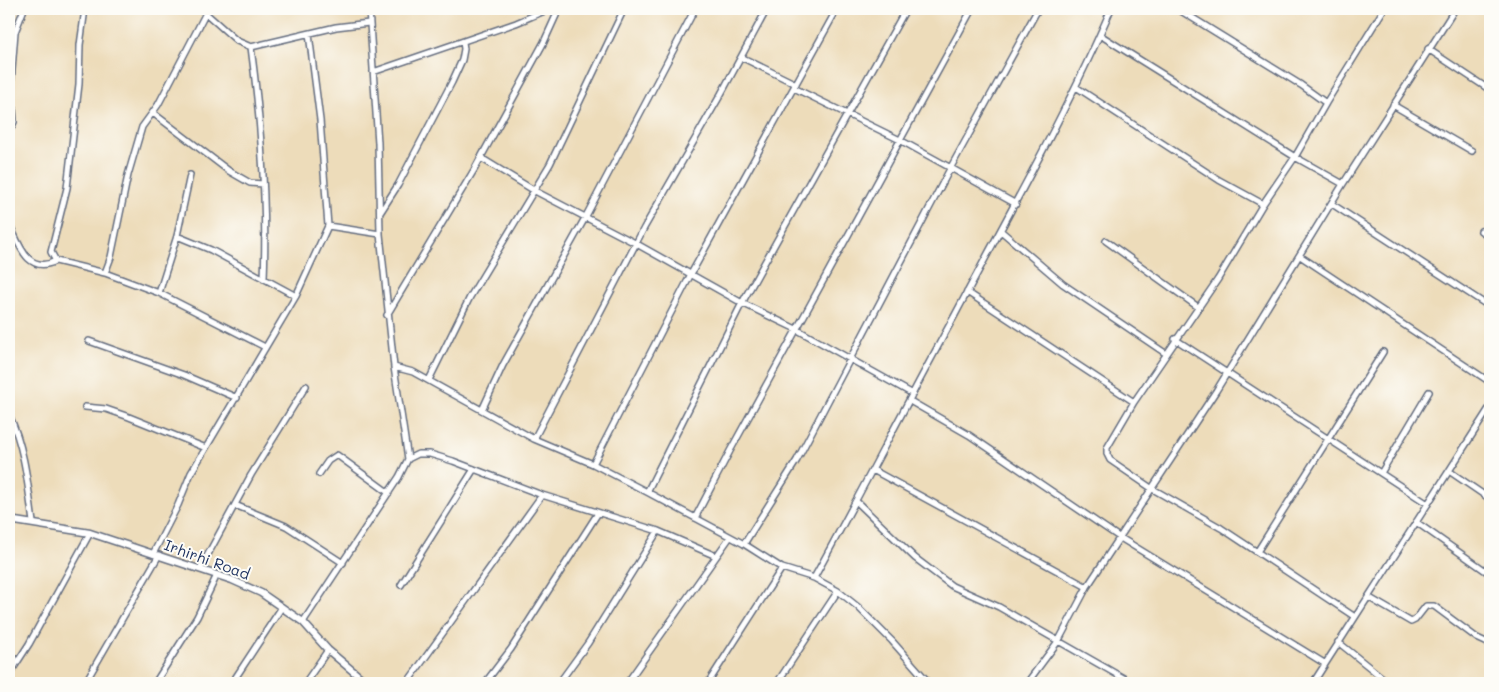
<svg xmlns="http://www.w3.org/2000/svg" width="1499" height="692" viewBox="0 0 1499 692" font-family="Mali,sans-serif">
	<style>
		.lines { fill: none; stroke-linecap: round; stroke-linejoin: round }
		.minor-casing { stroke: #646c7e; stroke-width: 8 }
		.tertiary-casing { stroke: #646c7e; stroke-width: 9 }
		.minor { stroke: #fff; stroke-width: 5 }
		.tertiary { stroke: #fff; stroke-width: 6 }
		.labels { text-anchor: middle; stroke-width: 4; stroke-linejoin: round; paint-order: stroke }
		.street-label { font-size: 15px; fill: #1b2f5e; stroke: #fdfcf7 }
	</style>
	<rect width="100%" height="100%" fill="#fdfcf7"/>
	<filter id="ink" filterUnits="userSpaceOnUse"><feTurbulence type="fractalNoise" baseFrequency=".02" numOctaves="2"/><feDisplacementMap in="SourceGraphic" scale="10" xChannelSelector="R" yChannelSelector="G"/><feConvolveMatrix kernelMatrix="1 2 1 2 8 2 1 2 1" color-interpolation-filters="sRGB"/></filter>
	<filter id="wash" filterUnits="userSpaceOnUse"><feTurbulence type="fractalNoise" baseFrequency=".0096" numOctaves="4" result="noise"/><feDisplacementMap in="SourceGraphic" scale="20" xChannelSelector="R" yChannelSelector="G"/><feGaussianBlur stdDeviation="1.12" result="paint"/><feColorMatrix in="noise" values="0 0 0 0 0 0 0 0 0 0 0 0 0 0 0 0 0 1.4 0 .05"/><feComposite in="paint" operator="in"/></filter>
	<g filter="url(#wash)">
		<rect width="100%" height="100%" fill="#eddcba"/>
	</g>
	<g filter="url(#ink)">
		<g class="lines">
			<!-- minor casing -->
			<g class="minor-casing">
				<path id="minor" d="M85,9l-5,36 -1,39 -12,104 -16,64 5,9 49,12 54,20 106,54
					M201,9l36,32 14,6 85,-20 33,-4
					M1178,9l123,76 25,18 -31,54 -32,47
					M1100,35l195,122 48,27
					M251,47c10,76 16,155 13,232
					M1428,49l62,41
					M741,57l55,27
					M373,72l143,-49 33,-14
					M794,88l106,52 116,64
					M1326,103l58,-94
					M1393,105l79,46
					M153,113l76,58 21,12 13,1
					M9,132l5,-10 -3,-39 4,-51 9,-23
					M481,158l54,33 100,52 107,60 54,26 117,65
					M1332,204l158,103
					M380,213l18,-28 54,-103 10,-22 2,-11 -1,-7
					M9,223c10,21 18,52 47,38
					M328,226l52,8
					M1001,231l62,53 102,69
					M1481,231l9,6
					M177,236l34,14 85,46
					M1106,241l92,66
					M1300,256l190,126
					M105,273l6,-16 17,-82 14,-48 16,-22 50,-96
					M967,292l167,110 84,-123 45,-75 -44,-24 -143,-93
					M159,293l18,-57 13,-61
					M387,315l87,-145 70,-128 15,-33
					M1175,339l253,165
					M89,341l95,34 53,23
					M394,367l19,5 121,67 59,25 54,28 97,52 38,24 32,10 24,13 20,16 34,34 37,42
					M429,380l41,-83 80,-133 74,-155
					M910,401l59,34 150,102 205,126
					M1134,402l-27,46v6l3,6 41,28 70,40 134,89
					M85,407l21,2 23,8 77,31
					M482,410l21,-45 82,-147 110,-209
					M9,415c16,33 19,72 24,107
					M534,439l110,-211 77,-134 46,-85
					M408,459l10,-5h12l23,7 89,34 116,36 58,25
					M593,464l98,-190 146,-265
					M873,470l214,117
					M1449,471l41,28
					M1381,473l48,-81
					M319,474l9,-13 9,-6 52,38
					M647,492l95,-189 164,-294
					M856,501l59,57 37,28 47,21 133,76
					M235,505l51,21 57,37
					M695,518l35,-67 242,-442
					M1416,522l74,52
					M744,544l53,-84 154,-293 87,-158
					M1257,552l126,-200
					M153,554l25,-49 13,-32 105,-177 32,-70 -8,-106 -11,-86
					M200,569l51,-94 55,-89
					M814,578c48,-87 93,-176 141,-263 54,-102 111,-201 156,-306
					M401,585l73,-116
					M1368,597l43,25 4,-2 11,-14h8l43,32 13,6
					M303,622l96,-145 9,-18 -14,-92 -14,-133 -2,-91 -9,-134
					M1338,642l51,41
					M9,675l20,-31 61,-111
					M85,683l74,-128
					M155,683l42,-66 20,-42
					M232,683l50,-76
					M305,683l23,-33
					M407,683l135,-188
					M485,683l26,-34 87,-136
					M559,683l29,-40 70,-112
					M627,683l103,-146
					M708,683l74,-115
					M777,683l61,-92
					M1027,683l32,-43 28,-53 129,-196 127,-207 112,-175
					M1313,683l177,-276"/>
			</g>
			<!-- tertiary casing -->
			<g class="tertiary-casing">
				<path id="tertiary" d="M9,520l81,13 142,47 29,13 42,29 25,28 39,33"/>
			</g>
			<!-- minor -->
			<use href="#minor" class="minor"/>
			<!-- tertiary -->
			<use href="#tertiary" class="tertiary"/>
		</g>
	</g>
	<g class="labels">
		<!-- street labels -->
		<g class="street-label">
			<text transform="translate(207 560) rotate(20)" y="5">Irhirhi Road</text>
		</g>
	</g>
	<!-- margin -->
	<rect width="1499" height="692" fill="none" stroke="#fdfcf7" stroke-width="30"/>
</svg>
